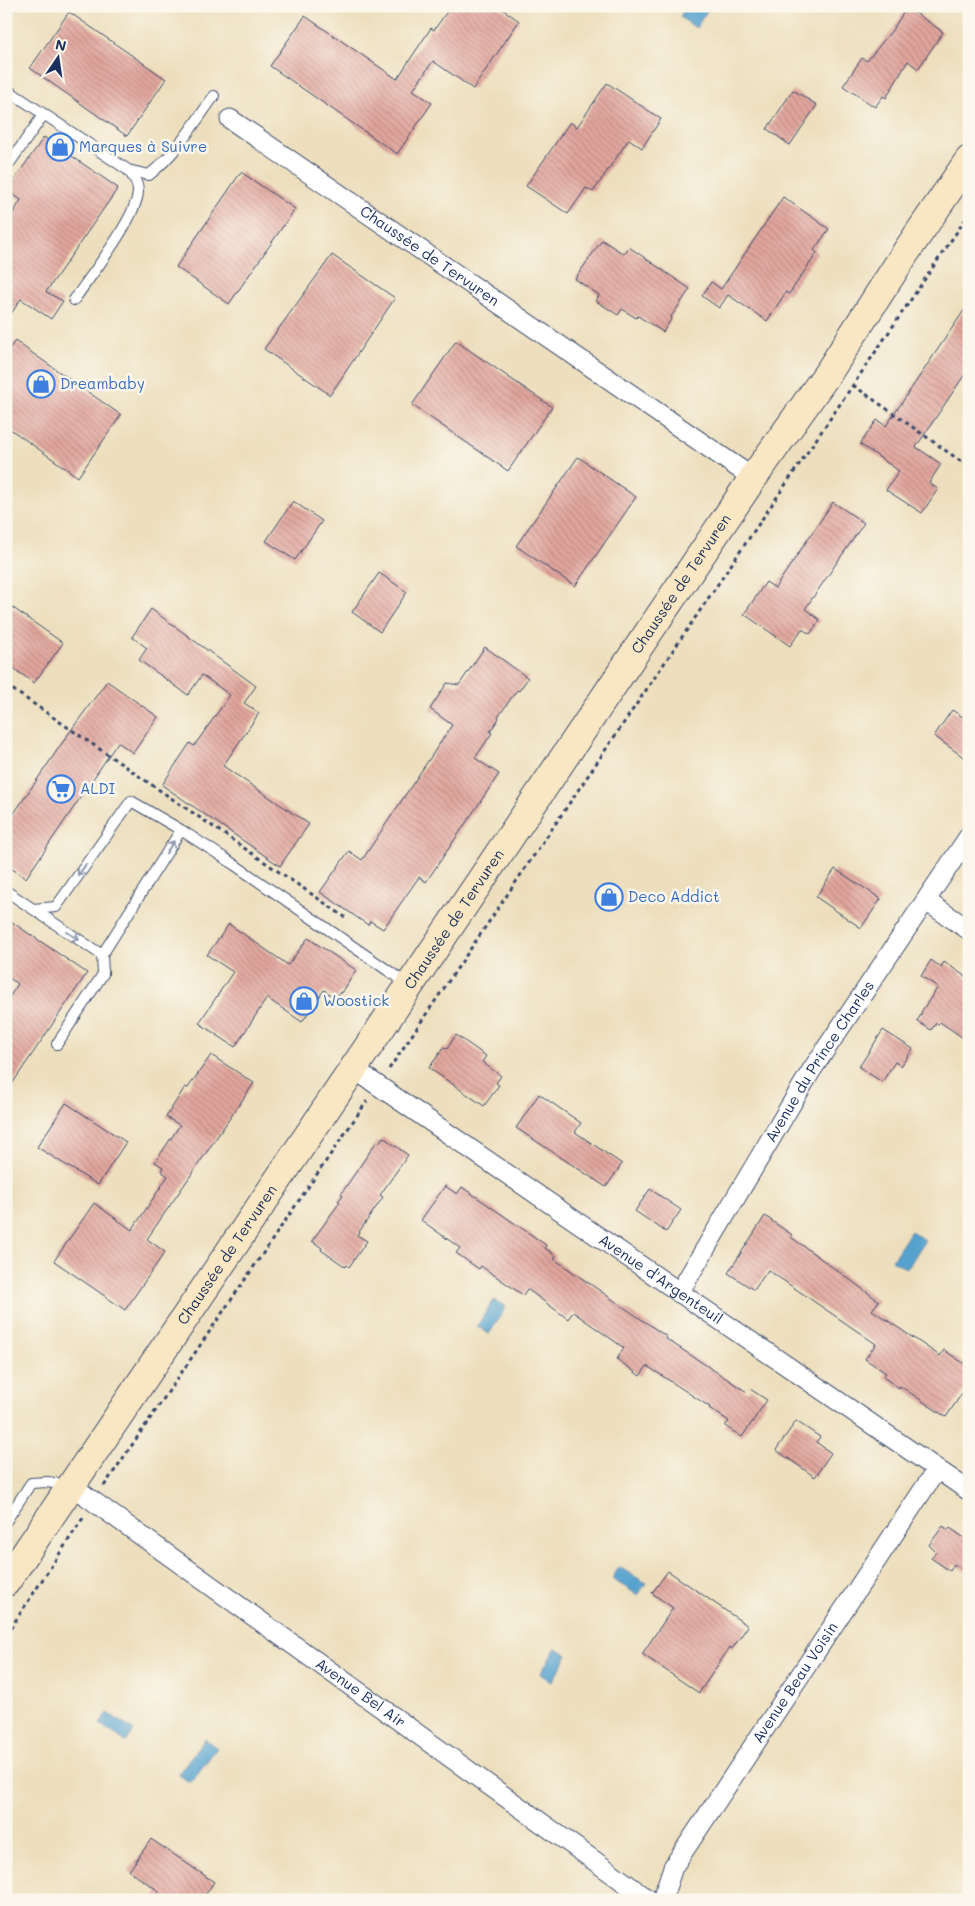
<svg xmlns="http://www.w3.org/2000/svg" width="975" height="1906" viewBox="0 0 975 1906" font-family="Mali,sans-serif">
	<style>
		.water { fill: #55a2ce; stroke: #386896 }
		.building { fill: url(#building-back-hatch) }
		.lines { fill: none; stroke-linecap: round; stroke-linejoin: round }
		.lane-casing { stroke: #3a496c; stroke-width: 12 }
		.street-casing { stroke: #3a496c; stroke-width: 21 }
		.secondary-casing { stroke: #3a496c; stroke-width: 30 }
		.path { stroke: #3a496c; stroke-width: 3; stroke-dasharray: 4 4; stroke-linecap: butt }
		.lane { stroke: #fff; stroke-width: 10 }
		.street { stroke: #fff; stroke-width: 19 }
		.secondary { stroke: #f9e7c3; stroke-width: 28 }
		.oneway { stroke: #8d97ae }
		.labels { text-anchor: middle; stroke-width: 5; stroke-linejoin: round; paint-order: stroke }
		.shop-label { font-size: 15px; fill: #366cbe; stroke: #fbf7ec; text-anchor: start }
		.street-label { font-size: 15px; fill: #1b2f5e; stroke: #fbf7ec }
	</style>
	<defs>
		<pattern id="building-back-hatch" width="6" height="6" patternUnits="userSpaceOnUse" patternTransform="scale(1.25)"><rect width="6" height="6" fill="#e2a69d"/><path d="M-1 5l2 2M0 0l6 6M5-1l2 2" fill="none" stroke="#b68883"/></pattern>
	</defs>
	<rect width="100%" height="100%" fill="#fbf7ec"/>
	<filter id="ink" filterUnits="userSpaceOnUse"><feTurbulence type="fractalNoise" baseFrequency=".02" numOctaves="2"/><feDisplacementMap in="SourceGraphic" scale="10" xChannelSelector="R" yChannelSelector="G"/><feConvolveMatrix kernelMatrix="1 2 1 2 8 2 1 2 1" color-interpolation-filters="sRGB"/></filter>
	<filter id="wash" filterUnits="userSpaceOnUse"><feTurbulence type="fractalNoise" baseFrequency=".0096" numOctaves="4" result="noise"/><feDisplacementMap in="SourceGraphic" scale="20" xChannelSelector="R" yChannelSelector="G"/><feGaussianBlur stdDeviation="1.12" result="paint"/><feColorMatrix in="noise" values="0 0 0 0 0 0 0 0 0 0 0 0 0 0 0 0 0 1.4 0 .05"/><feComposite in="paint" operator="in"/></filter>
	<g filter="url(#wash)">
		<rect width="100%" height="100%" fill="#eddfbd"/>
		<!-- water -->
		<path class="water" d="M686,6h24l-14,22 -16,-11z
			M911,1231l14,9 -18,29 -15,-9z
			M494,1300l12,7 -17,27 -12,-8z
			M619,1567l27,16 -8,12 -26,-16z
			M556,1648l12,7 -16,27 -12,-8z
			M108,1713l26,18 -8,11 -26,-18z
			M205,1739l12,9 -27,35 -12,-9z"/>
		<g id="blocks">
			<!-- building -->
			<path class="building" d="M451,6h47l21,15 -46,68 -40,-28 -20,29 19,13 -35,51 -127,-88 35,-50 92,63 34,-51 3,2z
				M907,7l36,25 -25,37 -10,-8 -22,37 -3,-2 -8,11 -32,-21 19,-28 5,3 26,-32z
				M69,12l97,67 -39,57 -97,-68z
				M607,83l54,36 -19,29 -13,-9 -36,53 -7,-4 -18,26 -42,-28 44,-64 7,5z
				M793,90l24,15 -27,40 -23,-16z
				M44,137l74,51 -72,104 17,9 -12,18 -30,-20 -15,22v-97l15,-24 -14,-10z
				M241,172l54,37 -66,95 -53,-37z
				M783,197l46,32 -15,21 3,3 -28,41 -3,-2 -19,29 -39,-26 -9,13 -17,-12 9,-14 10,7z
				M602,240l22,14 5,-7 61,42 -19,28 1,1 -9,14 -25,-16 -2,2 -14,-9 -4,6 -22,-14 3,-6 -24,-16z
				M332,255l63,43 -65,97 -66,-46z
				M969,303v65l-53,79 25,17 -12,19 9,6 -16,24 -36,-23 13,-19 -39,-27 17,-24 9,6z
				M15,341l106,74 -43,62 -72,-51v-73z
				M456,341l96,66 -44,64 -96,-66z
				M578,457l58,40 -61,89 -59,-40z
				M293,501l29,20 -27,39 -29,-19z
				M833,502l31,21 -59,86 15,11 -10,14 -8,-5 -12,17 -46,-32 22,-32 9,6z
				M379,573l28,19 -27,40 -28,-20z
				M6,603l57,40 -29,40 -28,-20z
				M151,609l105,77 -12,17 15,10 -36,53 86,58 -29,42 -118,-81 28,-42 4,3 36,-51 -28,-20 -14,20 -49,-35 8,-12 -15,-11z
				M485,647l43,31 -9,13 -2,-1 -19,27 1,1 -9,14 2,1 -17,25 24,16 -73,108 -7,-5 -36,52 -13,-8 -2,4 -48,-33 29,-41 13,9 90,-135 -22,-16 17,-26 12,2z
				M107,681l51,36 -25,36 -15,-11 -92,136 -20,-13v-40l63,-92z
				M952,710l17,11v40l-35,-25z
				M835,869l46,30 -20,29 -45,-31z
				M6,918l81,55 -81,120v-91l12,-18 -12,-8z
				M229,924l59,41 20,-27 48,32 -14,23 -2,-1 -4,7 -12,-9 -22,32 -35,-24 -32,49 -36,-24 34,-51 -26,-17z
				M931,960l10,7 3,-5 25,17v63l-29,-20 -2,2 -2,-1 -5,7 -14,-9 5,-8 -1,-1 17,-25 -17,-11z
				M883,1030l30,19 -12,17 -6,-4 -13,20 -23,-15z
				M456,1035l30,21 -4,6 19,14 -5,7 3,2 -15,21 -55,-38 15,-21 3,2z
				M211,1055l43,28 -107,156 18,13 -40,58 -71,-49 40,-58 38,27 36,-54 -7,-5 2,-4 -8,-5 25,-37 -14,-8 19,-30 3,1z
				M539,1094l42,29 -6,9 47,32 -16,23 -90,-59z
				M66,1103l60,39 -28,43 -61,-38z
				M383,1137l25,18 -28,40 3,2 -26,38 10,6 -18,26 -2,-2 -1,2 -25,-17 1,-2 -10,-7 28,-39 -2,-1 5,-6 -2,-1 36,-53 2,2z
				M445,1186l12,8 5,-7 84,58 -1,3 11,8 -2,3 113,78 -1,2 81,53 3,-3 17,11 -25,37 -17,-11 4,-5 -20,-13 1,-1 -63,-41 -7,10 -23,-17 7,-11 -51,-36 -5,7 -41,-30 -4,6 -42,-29 -2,3 -23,-16 4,-5 -39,-28z
				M650,1189l31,21 -15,22 -31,-21z
				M765,1216l27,19 -1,2 88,64 -7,9 68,46 4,-6 25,17v16l-23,34 -46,-31 -1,2 -16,-11 3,-4 -21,-14 11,-15 -108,-74 -14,20 -26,-17z
				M796,1421l24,16 -4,5 15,11 -16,24 -39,-27z
				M943,1526l5,4 2,-2 19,13v33l-15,-10 -4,7 -19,-13 5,-6 -7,-7z
				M668,1571l80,55 -16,23 -2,-2 -31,46 -57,-39 31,-46 -21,-15z
				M151,1839l63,43 -12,18h-49l6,-9 -30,-20z"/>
		</g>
	</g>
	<g filter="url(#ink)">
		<use href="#blocks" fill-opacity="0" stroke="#3a496c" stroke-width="1"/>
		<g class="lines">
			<!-- lane casing -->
			<g class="lane-casing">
				<path id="lane" d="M6,89l122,81 21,5c27,-21 45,-51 65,-79
					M6,168l38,-54
					M74,300c15,-22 64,-84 64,-109 0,-9 -5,-14 -10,-21
					M181,830l45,29 183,126
					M6,891l96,64 79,-125 -50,-29 -75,106 -23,2
					M57,1044l46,-70 -1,-19
					M6,1521l25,-38 16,-1 21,3"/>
			</g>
			<!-- street casing -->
			<g class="street-casing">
				<g id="street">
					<path id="s1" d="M230,119l523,359"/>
					<path d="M926,901l43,29"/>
					<path id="s2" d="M354,1069l615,422"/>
					<path id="s3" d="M679,1293l132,-222 158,-235"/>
					<path id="s4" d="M72,1486l577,414"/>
					<path id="s5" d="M662,1900l11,-33 264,-398"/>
				</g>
			</g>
			<!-- secondary casing -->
			<g class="secondary-casing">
				<g id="secondary">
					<path id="s6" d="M6,1582l747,-1104 77,-108 76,-118 63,-92"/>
				</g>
			</g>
			<!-- path -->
			<path class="path" d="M853,385l116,82
				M6,685l339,232
				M389,1069l580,-855
				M104,1486l263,-385
				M6,1635l77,-117"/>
			<!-- lane -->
			<use href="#lane" class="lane"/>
			<!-- street -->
			<use href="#street" class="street"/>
			<!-- secondary -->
			<use href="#secondary" class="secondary"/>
		</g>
		<!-- one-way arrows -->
		<defs><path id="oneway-shaft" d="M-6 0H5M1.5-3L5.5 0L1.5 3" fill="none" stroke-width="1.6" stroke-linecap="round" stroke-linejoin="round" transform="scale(1.25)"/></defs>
		<g class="oneway">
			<use href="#oneway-shaft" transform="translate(170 847) rotate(-58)"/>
			<use href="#oneway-shaft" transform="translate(82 870) rotate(125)"/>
			<use href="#oneway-shaft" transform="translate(73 936) rotate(33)"/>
		</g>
	</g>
	<!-- icons -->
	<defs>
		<g id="shop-ring" transform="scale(1.4375)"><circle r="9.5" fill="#fbf7ec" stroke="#3f7fe0" stroke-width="1.5"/><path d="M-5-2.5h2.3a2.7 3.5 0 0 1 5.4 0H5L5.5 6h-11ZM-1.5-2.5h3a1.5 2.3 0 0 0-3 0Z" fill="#3f7fe0"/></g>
		<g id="supermarket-ring" transform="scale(1.4375)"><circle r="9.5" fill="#fbf7ec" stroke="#3f7fe0" stroke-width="1.5"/><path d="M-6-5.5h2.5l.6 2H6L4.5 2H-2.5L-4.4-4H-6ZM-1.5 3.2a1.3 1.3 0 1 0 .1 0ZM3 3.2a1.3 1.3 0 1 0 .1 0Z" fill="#3f7fe0"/></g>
	</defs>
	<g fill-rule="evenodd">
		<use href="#shop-ring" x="60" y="147"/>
		<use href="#shop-ring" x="41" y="384"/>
		<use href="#supermarket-ring" x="61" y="789"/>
		<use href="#shop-ring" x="609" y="897"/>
		<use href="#shop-ring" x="304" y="1001"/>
	</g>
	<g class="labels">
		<!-- shop labels -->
		<g class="shop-label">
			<text x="79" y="152">Marques à Suivre</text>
			<text x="60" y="389">Dreambaby</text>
			<text x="80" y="794">ALDI</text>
			<text x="628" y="902">Deco Addict</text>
			<text x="323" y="1006">Woostick</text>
		</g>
		<!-- street labels -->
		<g class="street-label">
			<text dy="5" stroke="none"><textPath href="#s1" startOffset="242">Chaussée de Tervuren</textPath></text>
			<text dy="5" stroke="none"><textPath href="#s6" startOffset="1205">Chaussée de Tervuren</textPath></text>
			<text dy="5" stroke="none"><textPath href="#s6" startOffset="800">Chaussée de Tervuren</textPath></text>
			<text dy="5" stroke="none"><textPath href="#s3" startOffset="271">Avenue du Prince Charles</textPath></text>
			<text dy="5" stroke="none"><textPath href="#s6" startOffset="395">Chaussée de Tervuren</textPath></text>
			<text dy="5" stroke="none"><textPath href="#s2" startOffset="372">Avenue d'Argenteuil</textPath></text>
			<text dy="5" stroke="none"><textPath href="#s5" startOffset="256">Avenue Beau Voisin</textPath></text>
			<text dy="5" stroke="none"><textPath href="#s4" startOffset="355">Avenue Bel Air</textPath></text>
		</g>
	</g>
	<!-- margin -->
	<rect width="975" height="1906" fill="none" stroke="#fbf7ec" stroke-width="25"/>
	<!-- north arrow -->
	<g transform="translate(58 58) rotate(13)" stroke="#fbf7ec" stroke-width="4" paint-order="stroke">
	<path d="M0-4L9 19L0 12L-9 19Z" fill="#1b2f5e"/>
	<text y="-8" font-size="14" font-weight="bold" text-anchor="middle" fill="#1b2f5e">N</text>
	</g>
</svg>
